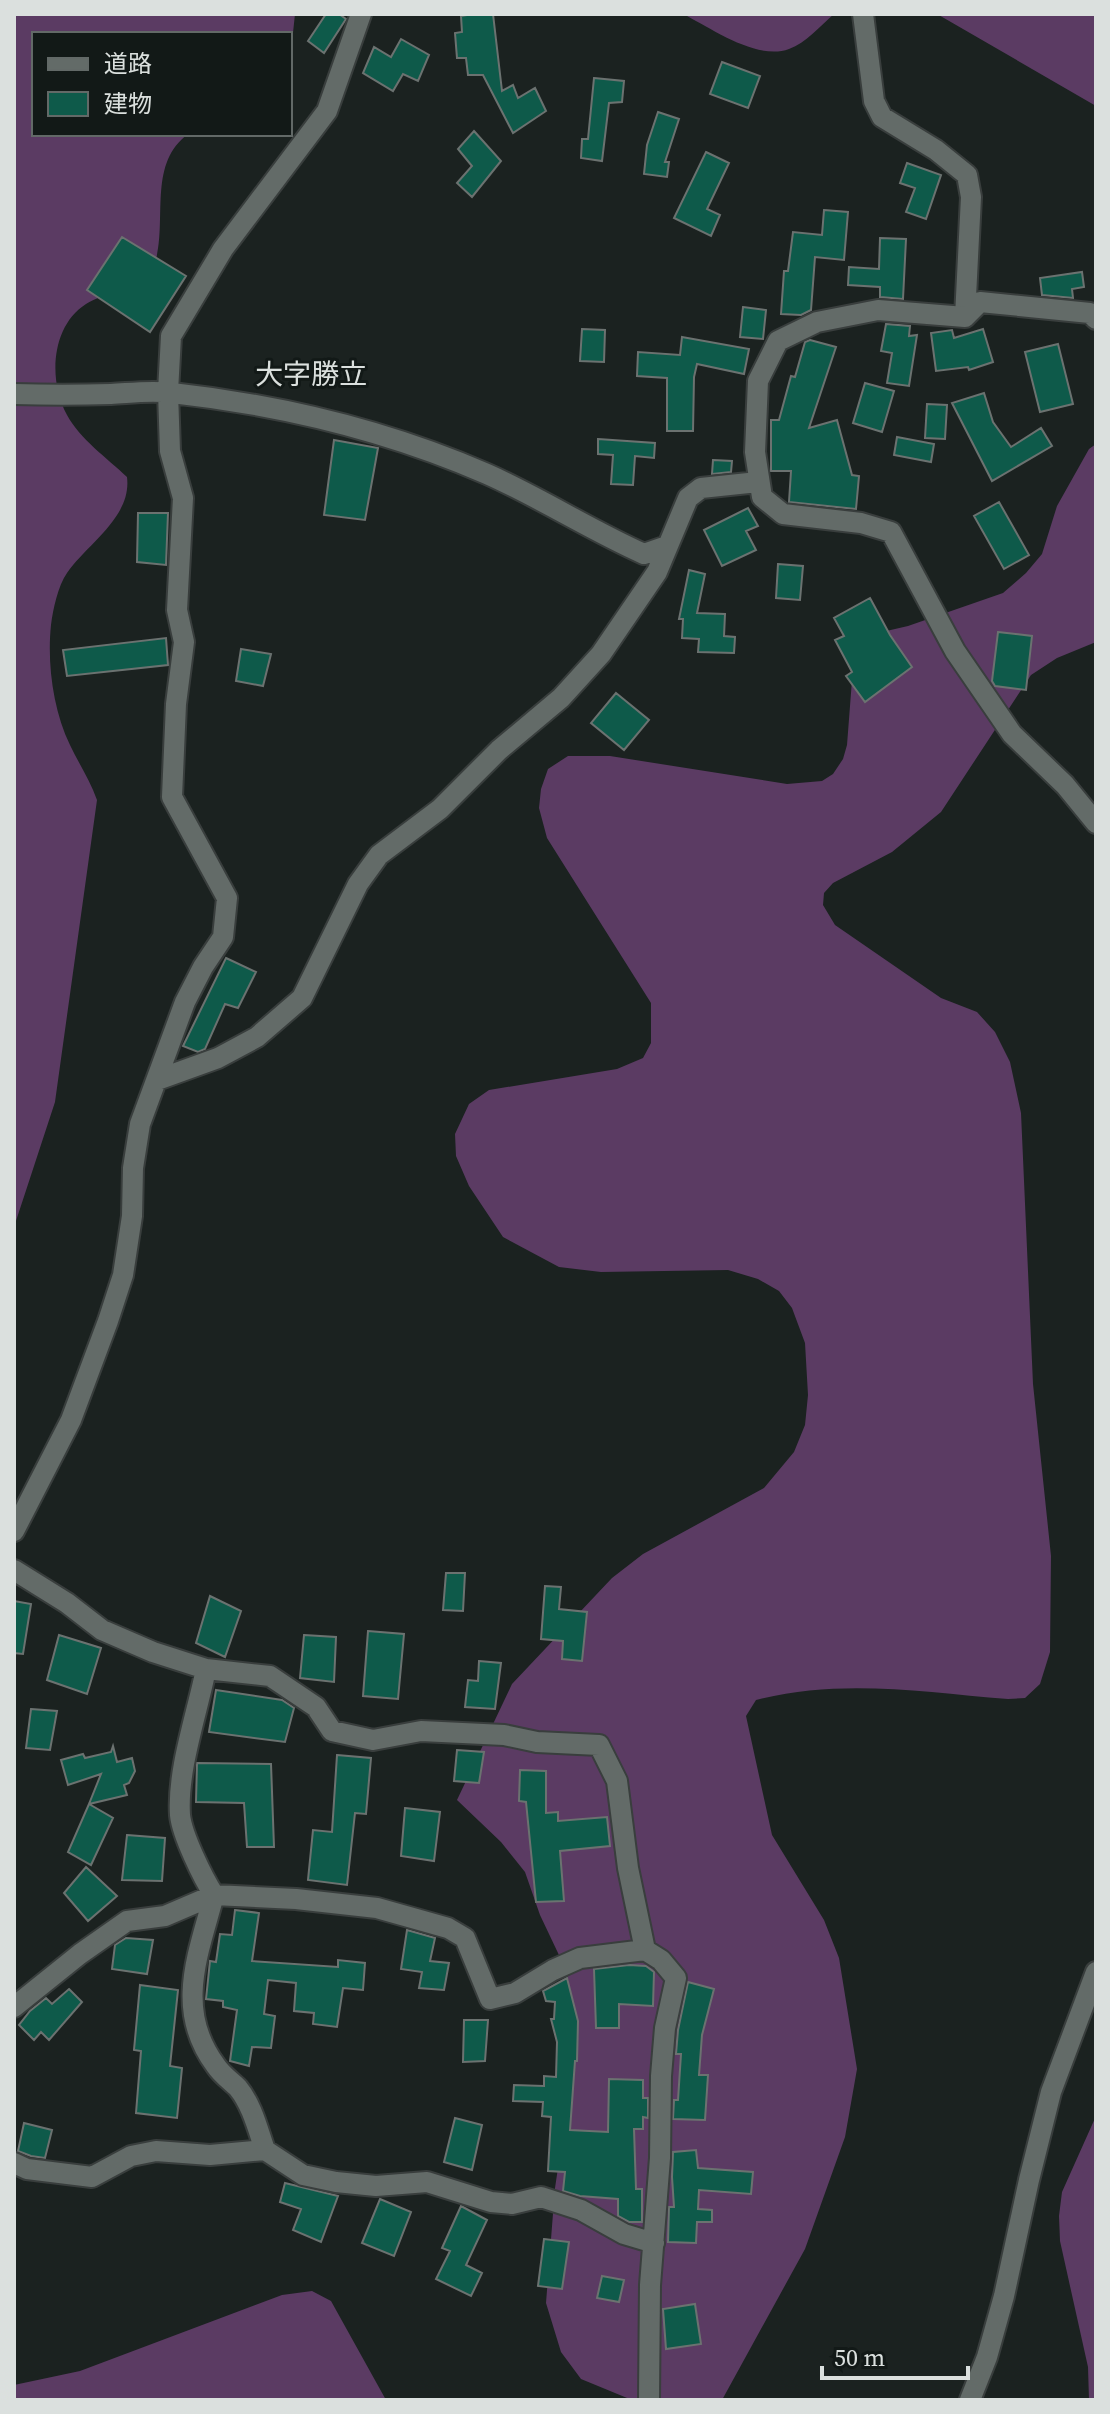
<svg xmlns="http://www.w3.org/2000/svg" width="1110" height="2414" viewBox="0 0 1110 2414" font-family="'Source Serif 4','Noto Sans JP',serif">
	<style>
		.forest { fill: #5b3b63 }
		.building { fill: #0e5a4a; stroke: #6b7270; stroke-width: 2 }
		.lines { fill: none; stroke-linecap: round; stroke-linejoin: round }
		.minor-casing { stroke: #393e3d; stroke-width: 24 }
		.minor { stroke: #636b68; stroke-width: 20 }
		.labels { text-anchor: middle; stroke-width: 6; stroke-linejoin: round; paint-order: stroke }
		.quarter-label { font-size: 28px; fill: #dbe0de; stroke: #121917 }
	</style>
	<rect width="100%" height="100%" fill="#1b2220"/>
	<!-- forest -->
	<path class="forest" d="M14,14h281l-5,47v-27h-256v100h154c-42,31 -19,89 -34,132 -7,20 -51,27 -68,38 -35,22 -38,77 -19,111 13,24 40,43 60,62 5,40 -39,66 -60,96 -9,13 -14,36 -16,52 -4,38 2,85 19,120 9,19 20,35 27,55l-42,302 -41,125z
		M683,14h151c-14,12 -28,29 -45,35 -32,12 -78,-21 -106,-35z
		M937,14h159v92z
		M1096,444v198l-39,16 -26,17 -90,137 -49,40 -59,31 -9,10 -1,12 12,20 106,73 36,14 18,20 15,30 11,51 12,271 18,172 -1,96 -10,32 -15,14 -17,1c-86,-7 -168,-21 -252,1l-10,16 26,119 52,85 15,38 18,111 -12,68 -40,112 -83,151h-90l-51,-21 -20,-27 -15,-49 9,-115 22,-148 -10,-68 -27,-57 -15,-43 -24,-30 -44,-42 55,-116 100,-106 31,-24 121,-66 30,-36 11,-27 3,-30 -3,-52 -13,-35 -13,-17 -21,-12 -30,-9 -127,2 -42,-5 -56,-30 -34,-51 -13,-30 -1,-22 14,-30 20,-14 128,-21 26,-11 8,-15v-40l-104,-165 -8,-30 2,-19 7,-20 20,-13h42l177,28 35,-3 11,-7 10,-15 4,-14 5,-65 30,-48 26,-6 95,-33 23,-20 16,-19 15,-48 32,-57z
		M1096,2116v284h-7l-1,-33 -28,-126 -1,-25 3,-24z
		M312,2291l19,10 55,99h-372v-15l66,-14 202,-76z"/>
	<!-- building -->
	<path class="building" d="M326,14h13l7,5 -22,34 -16,-12z
		M473,14h20l9,77 11,-6 5,13 17,-10 11,23 -33,22 -30,-58h-15l-2,-17h-9l-2,-25 7,-1 -1,-16z
		M401,39l28,16 -11,26 -15,-7 -10,17 -30,-18 11,-26 17,10z
		M722,62l38,14 -12,32 -38,-14z
		M594,78l30,3 -2,21 -13,1 -7,58 -21,-3 1,-19h6z
		M658,112l21,7 -14,43h4l-2,15 -23,-3 3,-29z
		M474,131l27,30 -29,36 -15,-14 15,-17 -14,-17z
		M706,152l23,11 -22,46 13,6 -9,21 -37,-18z
		M907,163l34,12 -15,44 -20,-7 9,-24 -15,-5z
		M824,210l24,2 -4,48 -29,-3 -4,53 -10,5 -20,-1 3,-43h4l5,-39 29,3z
		M122,237l64,39 -36,56 -63,-42z
		M880,238l26,1 -3,60 -23,-2v-10l-32,-2 1,-18 30,2z
		M1082,272l2,15 -12,2 1,9 -31,-3 -2,-17z
		M743,307l23,3 -3,29 -23,-2z
		M886,324l24,2 -1,10 8,-1 -8,51 -22,-3 5,-30 -11,-2z
		M582,329l23,1 -1,32 -24,-1z
		M983,329l10,33 -24,8 -1,-3 -32,4 -5,-38 21,-3 2,8z
		M682,337l67,12 -5,25 -47,-10 -3,13 -1,54h-26v-53l-30,-2 1,-24 42,3z
		M810,340l26,7 -27,81 28,-8 15,55 7,1 -3,33 -67,-7 2,-31h-20v-51h8l12,-44 4,1 10,-35z
		M1058,344l15,60 -33,8 -15,-60z
		M865,383l29,8 -12,41 -29,-9z
		M984,393l9,29 18,25 30,-19 11,18 -60,35 -40,-78z
		M927,404l20,1 -2,34 -20,-1z
		M897,437l37,7 -3,18 -37,-7z
		M598,439l57,4 -1,15 -19,-2 -2,29 -22,-1 2,-29 -15,-1z
		M334,440l44,8 -13,72 -41,-5z
		M713,460l19,1 -1,11 -19,2z
		M999,502l30,53 -25,14 -30,-53z
		M748,508l10,18 -12,5 10,19 -34,16 -18,-36z
		M138,513h30l-2,52 -29,-3z
		M778,564l25,2 -3,34 -24,-2z
		M689,570l16,4 -8,39 28,1 -1,22 11,1 -1,16 -36,-1 1,-13 -17,-1 1,-19h-4z
		M870,598l20,37 22,32 -47,35 -19,-26 6,-4 -17,-32 9,-4 -10,-18z
		M998,632l34,4 -6,54 -31,-4 -3,-5z
		M166,638l2,27 -101,11 -4,-26z
		M241,649l30,5 -8,32 -27,-5z
		M616,693l33,27 -25,30 -33,-27z
		M226,958l30,14 -18,36 -13,-4 -20,45 -7,3 -15,-6z
		M446,1573h19l-2,38 -20,-1z
		M545,1586l16,1 -2,22 28,3 -5,49 -20,-2 1,-18 -22,-2z
		M210,1596l31,15 -16,46 -29,-14z
		M14,1601l17,3 -8,50 -9,-1z
		M368,1631l36,3 -6,65 -35,-3z
		M59,1635l42,13 -14,46 -40,-14z
		M304,1635l32,2 -2,45 -34,-4z
		M479,1661l22,2 -6,46 -30,-2 3,-27 10,1z
		M216,1690l66,10 12,8 -9,34 -76,-10z
		M31,1709l26,2 -7,39 -24,-2z
		M113,1746l4,16 15,-4 3,13 -6,12 -5,2 3,10 -38,9 12,-30 -33,11 -7,-25 22,-6 2,4 26,-6z
		M457,1750l27,2 -5,31 -25,-2z
		M337,1755l34,3 -5,56 -11,-1 -8,72 -39,-5 5,-50 19,2z
		M197,1763l74,1 3,83h-27l-3,-44 -48,-1z
		M520,1770l26,1v42l12,-1v9l49,-4 3,29 -50,5 4,50 -28,1 -10,-100 -7,-1z
		M89,1804l24,14 -22,47 -23,-13z
		M405,1808l35,4 -6,49 -33,-5z
		M127,1835l38,3 -3,43 -40,-1z
		M86,1867l31,29 -29,25 -24,-28z
		M235,1910l24,3 -7,48 86,6v-7l27,3 -2,27 -20,-2 -6,39 -24,-3 1,-11 -20,-2 2,-28 -28,-3 -4,34 11,2 -4,32 -19,-1 -3,19 -19,-5 7,-51 -14,-3v-6l-17,-2 4,-38 6,1 4,-28 12,1z
		M407,1930l28,8 -5,23 19,2 -5,27 -25,-2 3,-16 -21,-3z
		M126,1938l27,2 -6,34 -35,-5 3,-24z
		M629,1965l17,1 8,6 -1,34 -34,-2v24h-23l-2,-59z
		M567,1978l11,43 -1,40h-2l-5,69 38,2 1,-53 34,1v18h5v20l-5,-1v12h-9l2,60h6v33h-13l-11,-6v-17l-38,-3 -17,-5 2,-19 -17,-1 3,-54 -9,-1 1,-14 -30,-1 1,-16 30,1v-10l12,1 1,-35 -6,-23h3l1,-17 -9,-1 -3,-10z
		M688,1982l26,7 -12,46 -3,40h9l-3,45 -32,-1 1,-19h4l3,-46h-5l2,-24z
		M140,1985l38,5 -8,76 12,2 -5,50 -41,-5 5,-62 -7,-1z
		M69,1989l13,13 -33,38 -8,-8 -7,8 -15,-15 11,-14 16,-13 6,6z
		M464,2020h24l-3,41 -22,1z
		M455,2118l27,7 -10,45 -28,-8z
		M24,2123l28,7 -7,28 -14,-2 -13,-5z
		M696,2150l2,18 55,4 -2,22 -52,-4 -1,19 14,1v12h-15l-1,21 -28,-1 1,-35h5l-2,-30 1,-25z
		M285,2183l53,13 -17,46 -28,-12 8,-21 -21,-7z
		M380,2199l31,13 -17,44 -32,-13z
		M461,2206l26,14 -21,45 16,8 -11,23 -35,-17 14,-28 -8,-3z
		M544,2239l25,3 -7,47 -24,-3z
		M602,2276l22,4 -5,22 -22,-4z
		M695,2304l6,40 -35,5 -3,-40z"/>
	<g class="lines">
		<!-- minor casing -->
		<g class="minor-casing">
			<path id="minor" d="M863,14l11,87 8,16 54,33 31,25 4,22 -6,120
				M965,317l-87,-7 -61,12 -39,19 -20,40 -3,71 7,45 21,17 78,9 30,9 64,119 57,83 53,51 31,38
				M965,317l15,-15 110,11 6,6
				M14,394c33,1 64,1 97,0 20,-1 41,-4 61,-1 109,12 214,37 315,81 54,24 103,56 157,80l23,-8
				M157,1080l61,-22 39,-21 45,-39 56,-114 21,-29 61,-46 59,-59 62,-52 40,-44 56,-82 31,-74 13,-10 57,-6
				M14,1531l57,-111 37,-99 15,-46 9,-59 1,-48 7,-44 45,-122 18,-35 20,-30 4,-39 -55,-101 4,-93 8,-62 -7,-32 6,-112 -13,-47 -2,-59 3,-56 52,-87 104,-138 34,-97
				M14,1570l53,33 35,27 51,22 53,17 64,7 46,31 16,24 41,9 48,-9 83,4 33,7 62,3 18,36 11,87 17,82
				M206,1669c-9,45 -29,101 -26,146 2,20 23,63 34,80 -16,60 -40,115 2,171 6,9 15,15 22,22 14,17 20,42 27,62
				M14,2007l66,-53 47,-33 38,-5 49,-21 82,4 81,9 71,20 17,10 25,61 25,-6 38,-23 27,-12 65,-8 16,10 15,18 -11,50 -4,48 -1,82 -10,127 -1,115
				M14,2163l13,6 65,8 39,-21 25,-5 54,4 55,-5 38,25 33,7 40,4 51,-4 64,20 21,2 29,-7 40,13 43,24 30,9
				M970,2400l17,-43 17,-61 25,-116 22,-88 45,-120"/>
		</g>
		<!-- minor -->
		<use href="#minor" class="minor"/>
	</g>
	<g class="labels">
		<!-- quarter labels -->
		<g class="quarter-label">
			<text x="311" y="384">大字勝立</text>
		</g>
	</g>
	<!-- border -->
	<rect width="1110" height="2414" fill="none" stroke="#dbe0de" stroke-width="32"/>
	<!-- legend -->
	<rect x="32" y="32" width="260" height="104" fill="#121917" stroke="#626967" stroke-width="2"/>
	<rect x="48" y="58" width="40" height="12" fill="#636b68" stroke="#626967" stroke-width="2"/>
	<text x="104" y="72" font-size="24" fill="#dbe0de">道路</text>
	<rect x="48" y="92" width="40" height="24" fill="#0e5a4a" stroke="#626967" stroke-width="2"/>
	<text x="104" y="112" font-size="24" fill="#dbe0de">建物</text>
	<!-- scale -->
	<path d="M822 2366v12h146v-12" fill="none" stroke="#dbe0de" stroke-width="4"/>
	<text x="834" y="2366" font-size="24" fill="#dbe0de" stroke="#121917" stroke-width="6" paint-order="stroke">50 m</text>
</svg>
